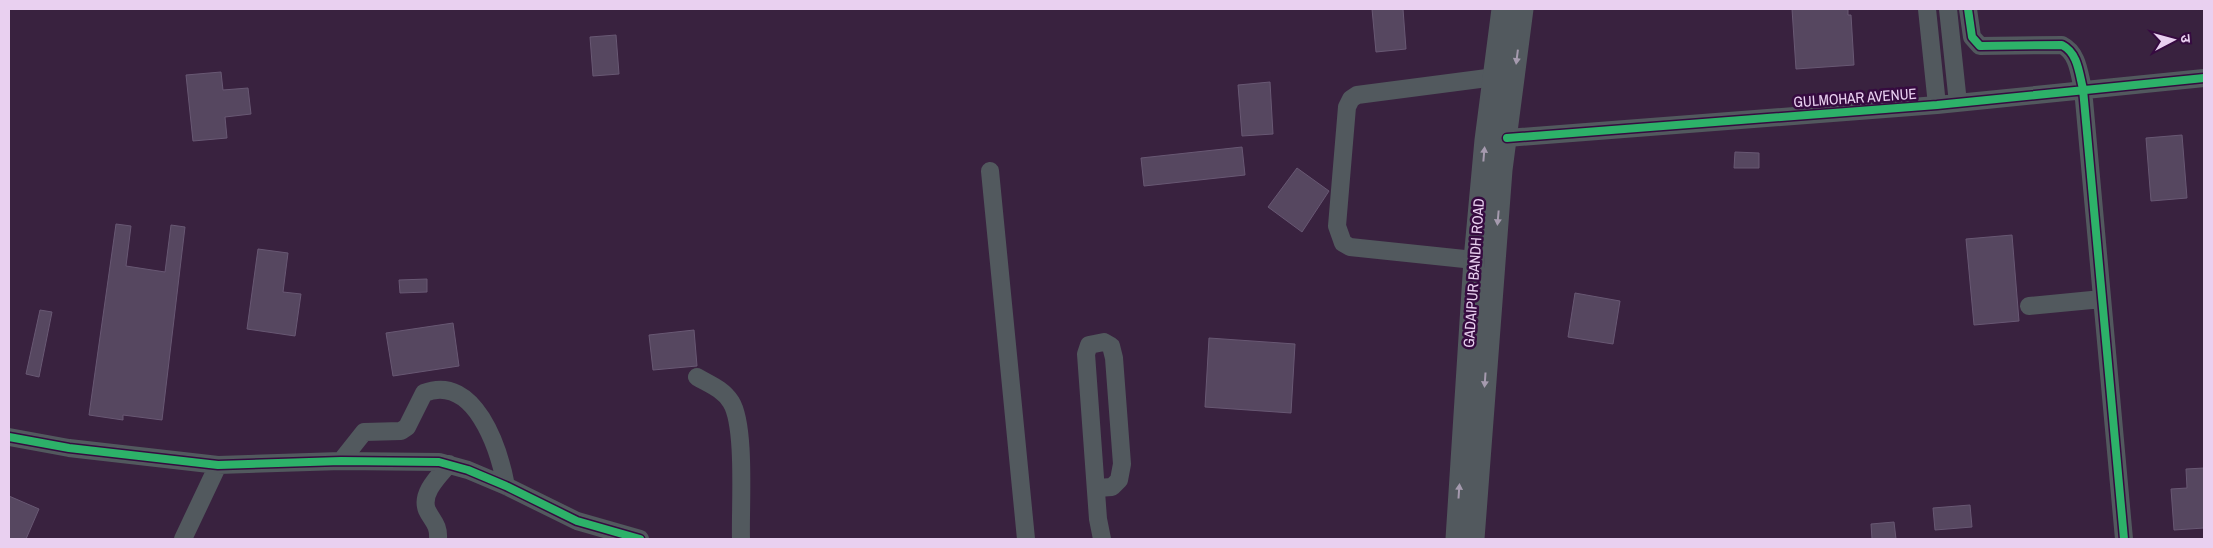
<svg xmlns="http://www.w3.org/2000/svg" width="2213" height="548" viewBox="0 0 2213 548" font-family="'Archivo Narrow','Noto Sans Devanagari',sans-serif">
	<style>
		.building { fill: #564760; stroke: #685873 }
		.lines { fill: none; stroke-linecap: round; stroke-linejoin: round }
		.minor { stroke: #52595e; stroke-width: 18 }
		.tertiary { stroke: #52595e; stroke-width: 21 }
		.cycleway-casing { stroke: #360b40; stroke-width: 11 }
		.cycleway { stroke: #2db169; stroke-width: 8 }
		.oneway { fill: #a59aae }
		.labels { text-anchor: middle; stroke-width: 5; stroke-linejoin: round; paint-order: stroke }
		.street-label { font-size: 15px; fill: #e9d0f0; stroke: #360b40 }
	</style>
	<rect width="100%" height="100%" fill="#39223f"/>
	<!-- building -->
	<path class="building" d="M1372,9h31l3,40 -30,3z
		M1792,9h56v6h3l3,50 -58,4z
		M616,35l3,39 -26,2 -3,-39z
		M221,72l2,18 25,-2 3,26 -26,3 2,21 -34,3 -7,-66z
		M1270,82l3,52 -31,2 -4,-51z
		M2182,135l5,63 -36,3 -5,-63z
		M1242,147l3,28 -101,11 -3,-28z
		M1735,152l24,1v15h-25z
		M1297,168l32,23 -27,41 -34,-25z
		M116,224l15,2 -5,40 39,6 6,-47 14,2 -23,193 -39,-5v5l-34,-5z
		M2012,235l7,86 -45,4 -8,-86z
		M258,249l30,4 -5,39 18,2 -6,42 -48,-7z
		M427,279v13l-27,1 -1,-13z
		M1575,293l45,8 -7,43 -45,-7z
		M40,310l12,2 -13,65 -13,-3z
		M453,323l6,43 -66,10 -7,-43z
		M694,330l3,36 -44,4 -4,-35z
		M1209,338l86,6 -4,69 -86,-6z
		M2204,468v60l-30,2 -3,-41 16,-1 -1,-19z
		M9,496l30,13 -13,30h-17z
		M1970,505l2,22 -37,3 -2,-22z
		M1894,522l2,17h-24l-1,-15z"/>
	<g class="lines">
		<!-- minor -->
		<path class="minor" d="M1927,9l10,96
			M1948,9l10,94
			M1968,9l4,28 8,9 82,-1c16,8 17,28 21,44l41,450
			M1507,138l430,-33 267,-27
			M990,171l36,368
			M1474,260l-124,-13 -7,-4 -6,-17 10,-119 4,-8 6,-4 138,-18
			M2029,306l73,-7
			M697,377c12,7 26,12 34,25 15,24 9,106 10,137
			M9,437l60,11 149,17 123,-4 98,1 29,8 38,16 71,35 63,18
			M341,461l23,-29 37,-1 6,-4 17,-34c51,-20 75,56 82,93
			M1097,488l15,-1 7,-7 3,-16 -8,-106 -3,-12 -7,-4 -15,3 -3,9 12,165 4,20
			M183,539l35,-74
			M438,539c1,-15 -6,-18 -11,-29 -7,-17 13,-35 22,-46"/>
		<!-- tertiary -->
		<path class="tertiary" d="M1456,539l18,-279 11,-120 17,-131
			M1474,539l28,-369 21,-161"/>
		<!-- cycleway casing -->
		<g class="cycleway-casing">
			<path id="cycleway" d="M1968,9l4,28 8,9 82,-1c16,8 17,28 21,44l41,450
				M1507,138l430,-33 267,-27
				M9,437l60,11 149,17 123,-4 98,1 29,8 38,16 71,35 63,18"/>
		</g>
		<!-- cycleway -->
		<use href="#cycleway" class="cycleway"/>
	</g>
	<!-- one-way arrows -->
	<defs><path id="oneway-solid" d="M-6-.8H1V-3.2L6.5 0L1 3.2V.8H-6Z" transform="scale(1.25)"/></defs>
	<g class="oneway">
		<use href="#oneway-solid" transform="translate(1517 57) rotate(97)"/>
		<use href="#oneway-solid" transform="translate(1484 154) rotate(-85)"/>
		<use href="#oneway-solid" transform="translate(1498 218) rotate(95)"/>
		<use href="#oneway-solid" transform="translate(1485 380) rotate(94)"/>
		<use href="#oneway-solid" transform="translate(1459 491) rotate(-86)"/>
	</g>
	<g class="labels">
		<!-- street labels -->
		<g class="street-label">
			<text transform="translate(1855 98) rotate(-4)" y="5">GULMOHAR AVENUE</text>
			<text transform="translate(1474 273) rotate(-86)" y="5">GADAIPUR BANDH ROAD</text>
		</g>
	</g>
	<!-- border -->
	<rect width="2213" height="548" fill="none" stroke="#e9d0f0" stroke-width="20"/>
	<!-- north arrow -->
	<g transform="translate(2173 40) rotate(84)" stroke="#360b40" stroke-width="4" paint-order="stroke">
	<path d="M0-4L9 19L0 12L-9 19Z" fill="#e9d0f0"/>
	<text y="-8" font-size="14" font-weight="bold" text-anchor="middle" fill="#e9d0f0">उ</text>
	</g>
</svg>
